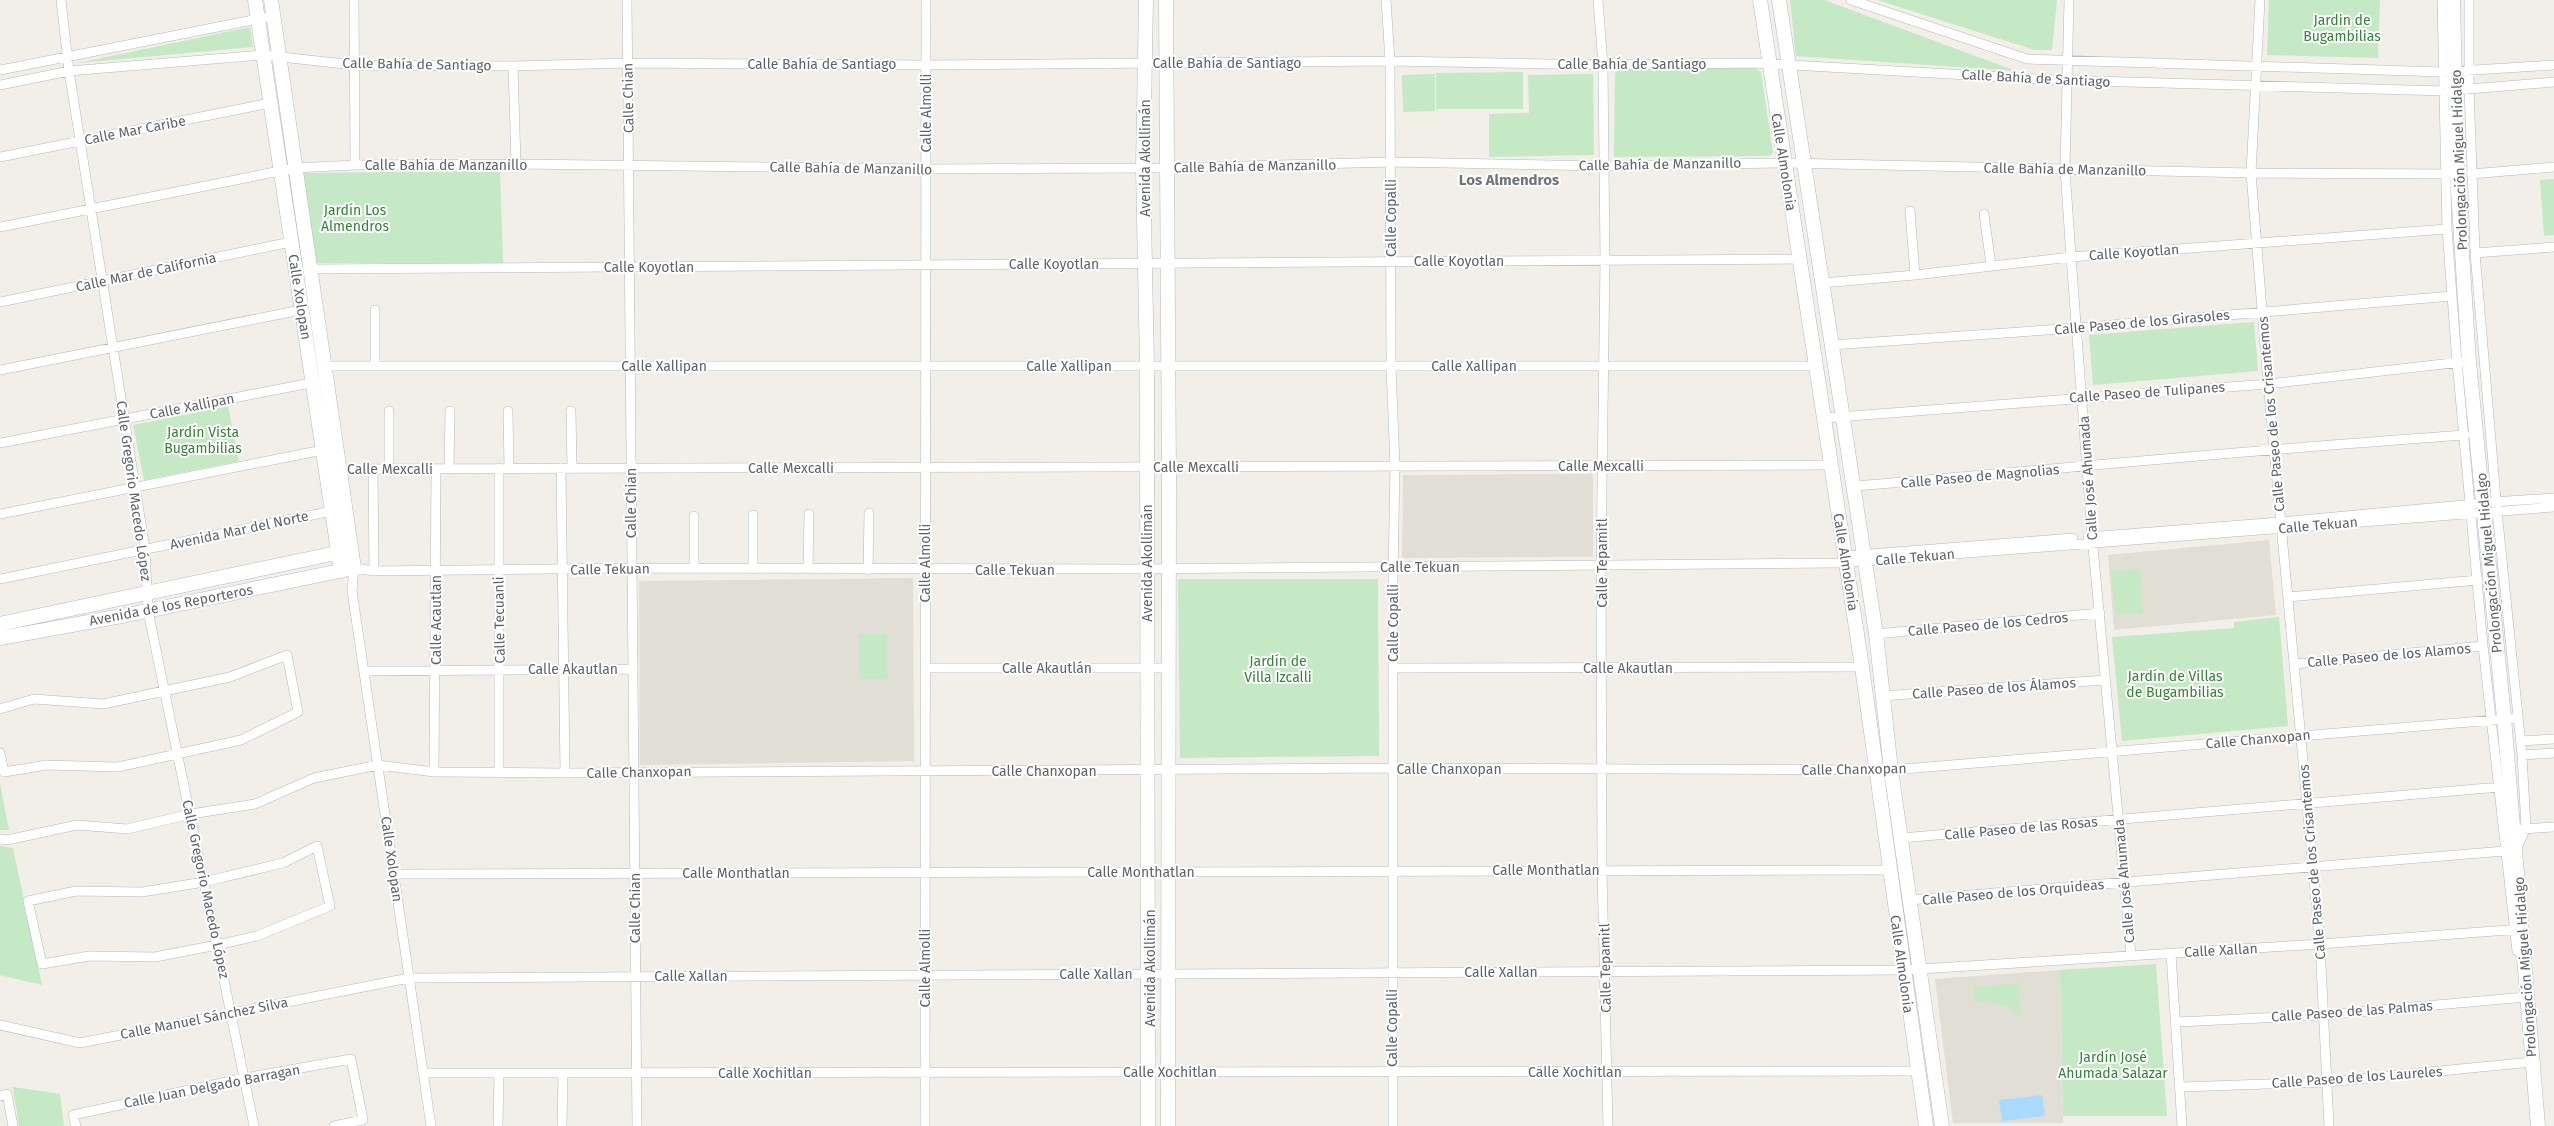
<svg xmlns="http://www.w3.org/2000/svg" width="2554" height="1126" viewBox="0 0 2554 1126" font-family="'Fira Sans',sans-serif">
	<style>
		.education { fill: #e1ded6 }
		.green { fill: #c5e8c5 }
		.water { fill: #aadaff }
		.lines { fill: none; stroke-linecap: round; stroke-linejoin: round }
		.street-casing { stroke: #b5b8bc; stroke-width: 10 }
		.secondary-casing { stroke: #b6babf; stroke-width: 15 }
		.street { stroke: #fff; stroke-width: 9 }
		.secondary { stroke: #fff; stroke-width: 14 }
		.labels { text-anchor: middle; stroke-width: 4; stroke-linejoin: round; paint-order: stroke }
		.park-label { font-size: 14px; fill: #348238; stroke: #fff }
		.street-label { font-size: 14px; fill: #5f6368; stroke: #fff }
		.neighbourhood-label { font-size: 15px; font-weight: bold; fill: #70757a; stroke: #fff }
	</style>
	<rect width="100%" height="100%" fill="#f1efe8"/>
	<!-- education -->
	<path class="education" d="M1593,474v83l-191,1 1,-83z
		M2269,540l7,75 -162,15 -6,-75z
		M913,578l1,183 -274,4 -1,-184z
		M2060,970l3,153h-110l-18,-144z"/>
	<!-- green -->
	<path class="green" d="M1790,0h34l192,71 -220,-15z
		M1877,0h180l-5,50h-17z
		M2269,0h111l-2,58 -111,-3z
		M250,27l3,20 -175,16z
		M1621,68h135l5,4 12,81 -4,3 -155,1 1,-84z
		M1523,72v37h-87v-36z
		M1435,74v37l-32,1 -1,-37z
		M1593,74l1,81 -105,2v-43l40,-1 -1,-38z
		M500,171l3,92h-188l-13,-90z
		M2554,179v56l-10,1 -4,-56z
		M2254,322l4,49 -165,14 -4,-50z
		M228,406l11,55 -95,19 -11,-55z
		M2140,569l3,44 -28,2 -4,-44z
		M1378,579l1,177 -199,2 -2,-179z
		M2279,617l9,109 -166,15 -10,-104 122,-9v-6z
		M859,634h28v45h-28z
		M0,784l9,46h-9z
		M0,846l13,2 29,137 -42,-10z
		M2156,964l11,152h-104l-3,-146z
		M2019,983l2,34c-15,-12 -27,-16 -46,-15l-2,-15z
		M13,1087l47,7 4,32h-45z"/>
	<!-- water -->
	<path class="water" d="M2042,1095l3,21 -43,5 -3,-21z"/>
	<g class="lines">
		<!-- street casing -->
		<g class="street-casing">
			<path id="street" d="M61,0l8,71 76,478 3,62 106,515
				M354,0l1,165
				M627,0l10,1126
				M1386,0l4,61 1,305 4,100 -2,111v549
				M1598,0l5,65 2,195 -4,305 1,305 6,256
				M1851,0l176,59 416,13 111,-7
				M2069,0l-4,169 6,88 21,279 39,419
				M2260,0l-9,173 17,211 52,560 9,182
				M2442,0l5,229 10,133 26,284 34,305
				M2469,0v89l6,164 22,258 25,244 4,73 -10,22
				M513,66l3,98
				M0,70l273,-54
				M0,85l69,-14 194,-16 91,10 159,1 115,-3 298,2 464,-4 213,4 152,-2 301,17 388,11 110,-9
				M0,157l270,-54
				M2471,174l83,-7
				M1910,211l5,64
				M1984,214l7,51
				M0,227l295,-59 60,-3 161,-1 410,5 240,-1 226,-6 211,4 182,-3 466,10 206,1
				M2475,253l79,-6
				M310,269l1489,-10
				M1822,283l93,-8 156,-18 376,-28
				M0,302l291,-60
				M375,310v56
				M1831,345l245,-17 376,-32
				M324,366h1491
				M0,370l301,-60
				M389,411v58
				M508,411l1,57
				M571,411l1,57
				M1825,418l443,-34 193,-22
				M0,443l316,-61
				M561,468l4,305
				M339,469l1492,-4
				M373,469l1,102
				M449,469l1,-58
				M1854,486c204,-17 407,-37 611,-51
				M2492,502l62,-4
				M0,514l323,-64
				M694,516v52
				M2088,537l192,-15 194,-18
				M1845,556l228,-18
				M753,569v-54
				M808,569l1,-55
				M868,570l1,-57
				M0,579l332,-68
				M2288,597l190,-17
				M1876,634l224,-21
				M2295,664l188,-18
				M925,668h244
				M1393,668l469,-1
				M364,671l269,-2
				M1882,696l223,-16
				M0,709l34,-10 69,5 127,-27 57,-22 11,57 -57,28 -123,27 -71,-2 -43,7 -4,-19
				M2521,741l33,-2
				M2522,755l32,-2
				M499,771v-303
				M434,772l2,-303
				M2521,829l33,-2
				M1901,838l599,-51
				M0,839l7,1 70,-15 50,4 64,-15 64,-10 59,-26 64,-13 56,7 131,1 828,-5 498,2 627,-52
				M317,846l13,60 -73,30 -40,9 -62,12 -66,-1 -47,8 -14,-63 48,-10 66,1 62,-10 79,-19z
				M394,874l1495,-4
				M1909,900l596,-49
				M2171,953l11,173
				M2177,1022l147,-7 202,-18
				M0,1025l80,18 329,-65 1495,-8 416,-26 202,-15
				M423,1073l1494,-2
				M2181,1087l146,-5 205,-20
				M0,1096l7,-2 6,32
				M76,1126l-3,-11 172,-37 106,-19 12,61 -29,6
				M431,1126l-79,-535 2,-23 20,3 258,-3 501,1 706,-6 715,-56
				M498,1126l1,-53
				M562,1126l1,-53
				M925,1126l1,-1126"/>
		</g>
		<!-- secondary casing -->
		<g class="secondary-casing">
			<path id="secondary" d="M255,0l86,571
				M1146,0l-3,168 4,198 1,760
				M1166,0l3,477 -1,649
				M1760,0l102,667 64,459
				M1779,0l97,634 15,136 51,356
				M2453,0l4,174 12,188 35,356 34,408
				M0,624l346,-73
				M0,638l127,-23 227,-47 -83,-568"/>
		</g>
		<!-- street -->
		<use href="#street" class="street"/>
		<!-- secondary -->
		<use href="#secondary" class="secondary"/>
	</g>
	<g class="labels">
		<!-- park labels -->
		<g class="park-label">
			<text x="2342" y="25">Jardin de<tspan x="2342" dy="16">Bugambilias</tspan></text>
			<text x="355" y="215">Jardín Los<tspan x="355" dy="16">Almendros</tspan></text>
			<text x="203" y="437">Jardín Vista<tspan x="203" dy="16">Bugambilias</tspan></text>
			<text x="1278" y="666">Jardín de<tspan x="1278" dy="16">Villa Izcalli</tspan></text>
			<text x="2175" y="681">Jardín de Villas<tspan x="2175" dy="16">de Bugambilias</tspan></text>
			<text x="2113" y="1062">Jardín José<tspan x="2113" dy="16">Ahumada Salazar</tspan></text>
		</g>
		<!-- street labels -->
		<g class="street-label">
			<text x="1227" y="68">Calle Bahía de Santiago</text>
			<text transform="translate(417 64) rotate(1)" y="5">Calle Bahía de Santiago</text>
			<text x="822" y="69">Calle Bahía de Santiago</text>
			<text x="1632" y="69">Calle Bahía de Santiago</text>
			<text transform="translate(2036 78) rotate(3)" y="5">Calle Bahía de Santiago</text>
			<text transform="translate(628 98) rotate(-91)" y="5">Calle Chian</text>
			<text transform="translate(926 113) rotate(-90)" y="5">Calle Almolli</text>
			<text transform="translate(135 130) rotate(-11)" y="5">Calle Mar Caribe</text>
			<text transform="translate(1145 158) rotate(-90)" y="5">Avenida Akollimán</text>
			<text transform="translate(2459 160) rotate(-92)" y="5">Prolongación Miguel Hidalgo</text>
			<text transform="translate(1784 162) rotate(81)" y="5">Calle Almolonia</text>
			<text transform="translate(1660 164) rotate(-1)" y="5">Calle Bahía de Manzanillo</text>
			<text x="446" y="170">Calle Bahía de Manzanillo</text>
			<text transform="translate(1255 166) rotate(-1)" y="5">Calle Bahía de Manzanillo</text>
			<text transform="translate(851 168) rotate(1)" y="5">Calle Bahía de Manzanillo</text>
			<text transform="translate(2065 169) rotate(1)" y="5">Calle Bahía de Manzanillo</text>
			<text transform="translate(1391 218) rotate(-90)" y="5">Calle Copalli</text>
			<text transform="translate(2134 252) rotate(-4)" y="5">Calle Koyotlan</text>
			<text x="1459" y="266">Calle Koyotlan</text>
			<text x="1054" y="269">Calle Koyotlan</text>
			<text x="649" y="272">Calle Koyotlan</text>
			<text transform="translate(146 272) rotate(-12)" y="5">Calle Mar de California</text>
			<text transform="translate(300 297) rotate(81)" y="5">Calle Xolopan</text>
			<text transform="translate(2142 322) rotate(-5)" y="5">Calle Paseo de los Girasoles</text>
			<text x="664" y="371">Calle Xallipan</text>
			<text x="1069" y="371">Calle Xallipan</text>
			<text x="1474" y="371">Calle Xallipan</text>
			<text transform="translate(2147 392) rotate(-4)" y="5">Calle Paseo de Tulipanes</text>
			<text transform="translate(192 406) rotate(-11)" y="5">Calle Xallipan</text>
			<text transform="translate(2271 414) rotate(-95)" y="5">Calle Paseo de los Crisantemos</text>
			<text x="1601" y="471">Calle Mexcalli</text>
			<text x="1196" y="472">Calle Mexcalli</text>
			<text x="791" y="473">Calle Mexcalli</text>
			<text x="390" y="474">Calle Mexcalli</text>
			<text transform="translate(1980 476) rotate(-5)" y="5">Calle Paseo de Magnolias</text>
			<text transform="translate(2088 478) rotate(-94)" y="5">Calle José Ahumada</text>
			<text transform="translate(134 491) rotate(82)" y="5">Calle Gregorio Macedo López</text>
			<text transform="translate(631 503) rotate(-90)" y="5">Calle Chian</text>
			<text transform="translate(2318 525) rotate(-5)" y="5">Calle Tekuan</text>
			<text transform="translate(239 530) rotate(-12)" y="5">Avenida Mar del Norte</text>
			<text transform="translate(1915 557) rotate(-5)" y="5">Calle Tekuan</text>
			<text transform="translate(1846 562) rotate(81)" y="5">Calle Almolonia</text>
			<text transform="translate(925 563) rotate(-90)" y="5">Calle Almolli</text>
			<text transform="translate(1147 563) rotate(-90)" y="5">Avenida Akollimán</text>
			<text transform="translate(1602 563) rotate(-90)" y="5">Calle Tepamitl</text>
			<text transform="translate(2489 563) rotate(-95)" y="5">Prolongación Miguel Hidalgo</text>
			<text x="1420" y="572">Calle Tekuan</text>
			<text transform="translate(610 569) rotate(-1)" y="5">Calle Tekuan</text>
			<text x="1015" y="575">Calle Tekuan</text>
			<text transform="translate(171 605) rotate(-11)" y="5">Avenida de los Reporteros</text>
			<text transform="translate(436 620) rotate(-90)" y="5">Calle Acautlan</text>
			<text transform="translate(499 620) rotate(-91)" y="5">Calle Tecuanli</text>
			<text transform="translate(1393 623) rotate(-90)" y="5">Calle Copalli</text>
			<text transform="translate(1988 624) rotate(-5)" y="5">Calle Paseo de los Cedros</text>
			<text transform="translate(2389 655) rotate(-5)" y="5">Calle Paseo de los Alamos</text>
			<text x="1047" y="673">Calle Akautlán</text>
			<text x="1628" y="673">Calle Akautlan</text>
			<text x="573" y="674">Calle Akautlan</text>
			<text transform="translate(1994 688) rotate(-4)" y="5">Calle Paseo de los Álamos</text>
			<text transform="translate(2258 739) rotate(-5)" y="5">Calle Chanxopan</text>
			<text x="1449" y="774">Calle Chanxopan</text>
			<text transform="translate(1854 769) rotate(-1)" y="5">Calle Chanxopan</text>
			<text x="1044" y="776">Calle Chanxopan</text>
			<text transform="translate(639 772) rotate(-1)" y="5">Calle Chanxopan</text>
			<text transform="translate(2021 828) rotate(-5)" y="5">Calle Paseo de las Rosas</text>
			<text transform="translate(392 859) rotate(82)" y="5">Calle Xolopan</text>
			<text transform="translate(2312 862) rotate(-95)" y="5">Calle Paseo de los Crisantemos</text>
			<text x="1546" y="875">Calle Monthatlan</text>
			<text x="1141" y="877">Calle Monthatlan</text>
			<text x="736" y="878">Calle Monthatlan</text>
			<text transform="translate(2124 881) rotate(-95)" y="5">Calle José Ahumada</text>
			<text transform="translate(206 889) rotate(78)" y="5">Calle Gregorio Macedo López</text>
			<text transform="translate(2013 892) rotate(-5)" y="5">Calle Paseo de los Orquideas</text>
			<text transform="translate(635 908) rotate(-90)" y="5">Calle Chian</text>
			<text transform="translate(2221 950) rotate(-3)" y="5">Calle Xallan</text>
			<text transform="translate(1902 964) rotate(82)" y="5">Calle Almolonia</text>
			<text transform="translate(2525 967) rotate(-94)" y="5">Prolongación Miguel Hidalgo</text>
			<text transform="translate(925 968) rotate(-90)" y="5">Calle Almolli</text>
			<text transform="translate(1150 968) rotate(-90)" y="5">Avenida Akollimán</text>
			<text transform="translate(1605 968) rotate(-91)" y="5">Calle Tepamitl</text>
			<text x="1501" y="977">Calle Xallan</text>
			<text x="1096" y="979">Calle Xallan</text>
			<text x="691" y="981">Calle Xallan</text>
			<text transform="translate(2352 1011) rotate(-4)" y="5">Calle Paseo de las Palmas</text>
			<text transform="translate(204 1018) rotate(-11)" y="5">Calle Manuel Sánchez Silva</text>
			<text transform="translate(1392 1028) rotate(-90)" y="5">Calle Copalli</text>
			<text x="1170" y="1077">Calle Xochitlan</text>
			<text x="1575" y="1077">Calle Xochitlan</text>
			<text x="765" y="1078">Calle Xochitlan</text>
			<text transform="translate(2357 1077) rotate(-4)" y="5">Calle Paseo de los Laureles</text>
			<text transform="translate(212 1086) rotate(-11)" y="5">Calle Juan Delgado Barragan</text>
		</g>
		<!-- neighbourhood labels -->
		<g class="neighbourhood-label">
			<text x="1509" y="185">Los Almendros</text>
		</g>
	</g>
</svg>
